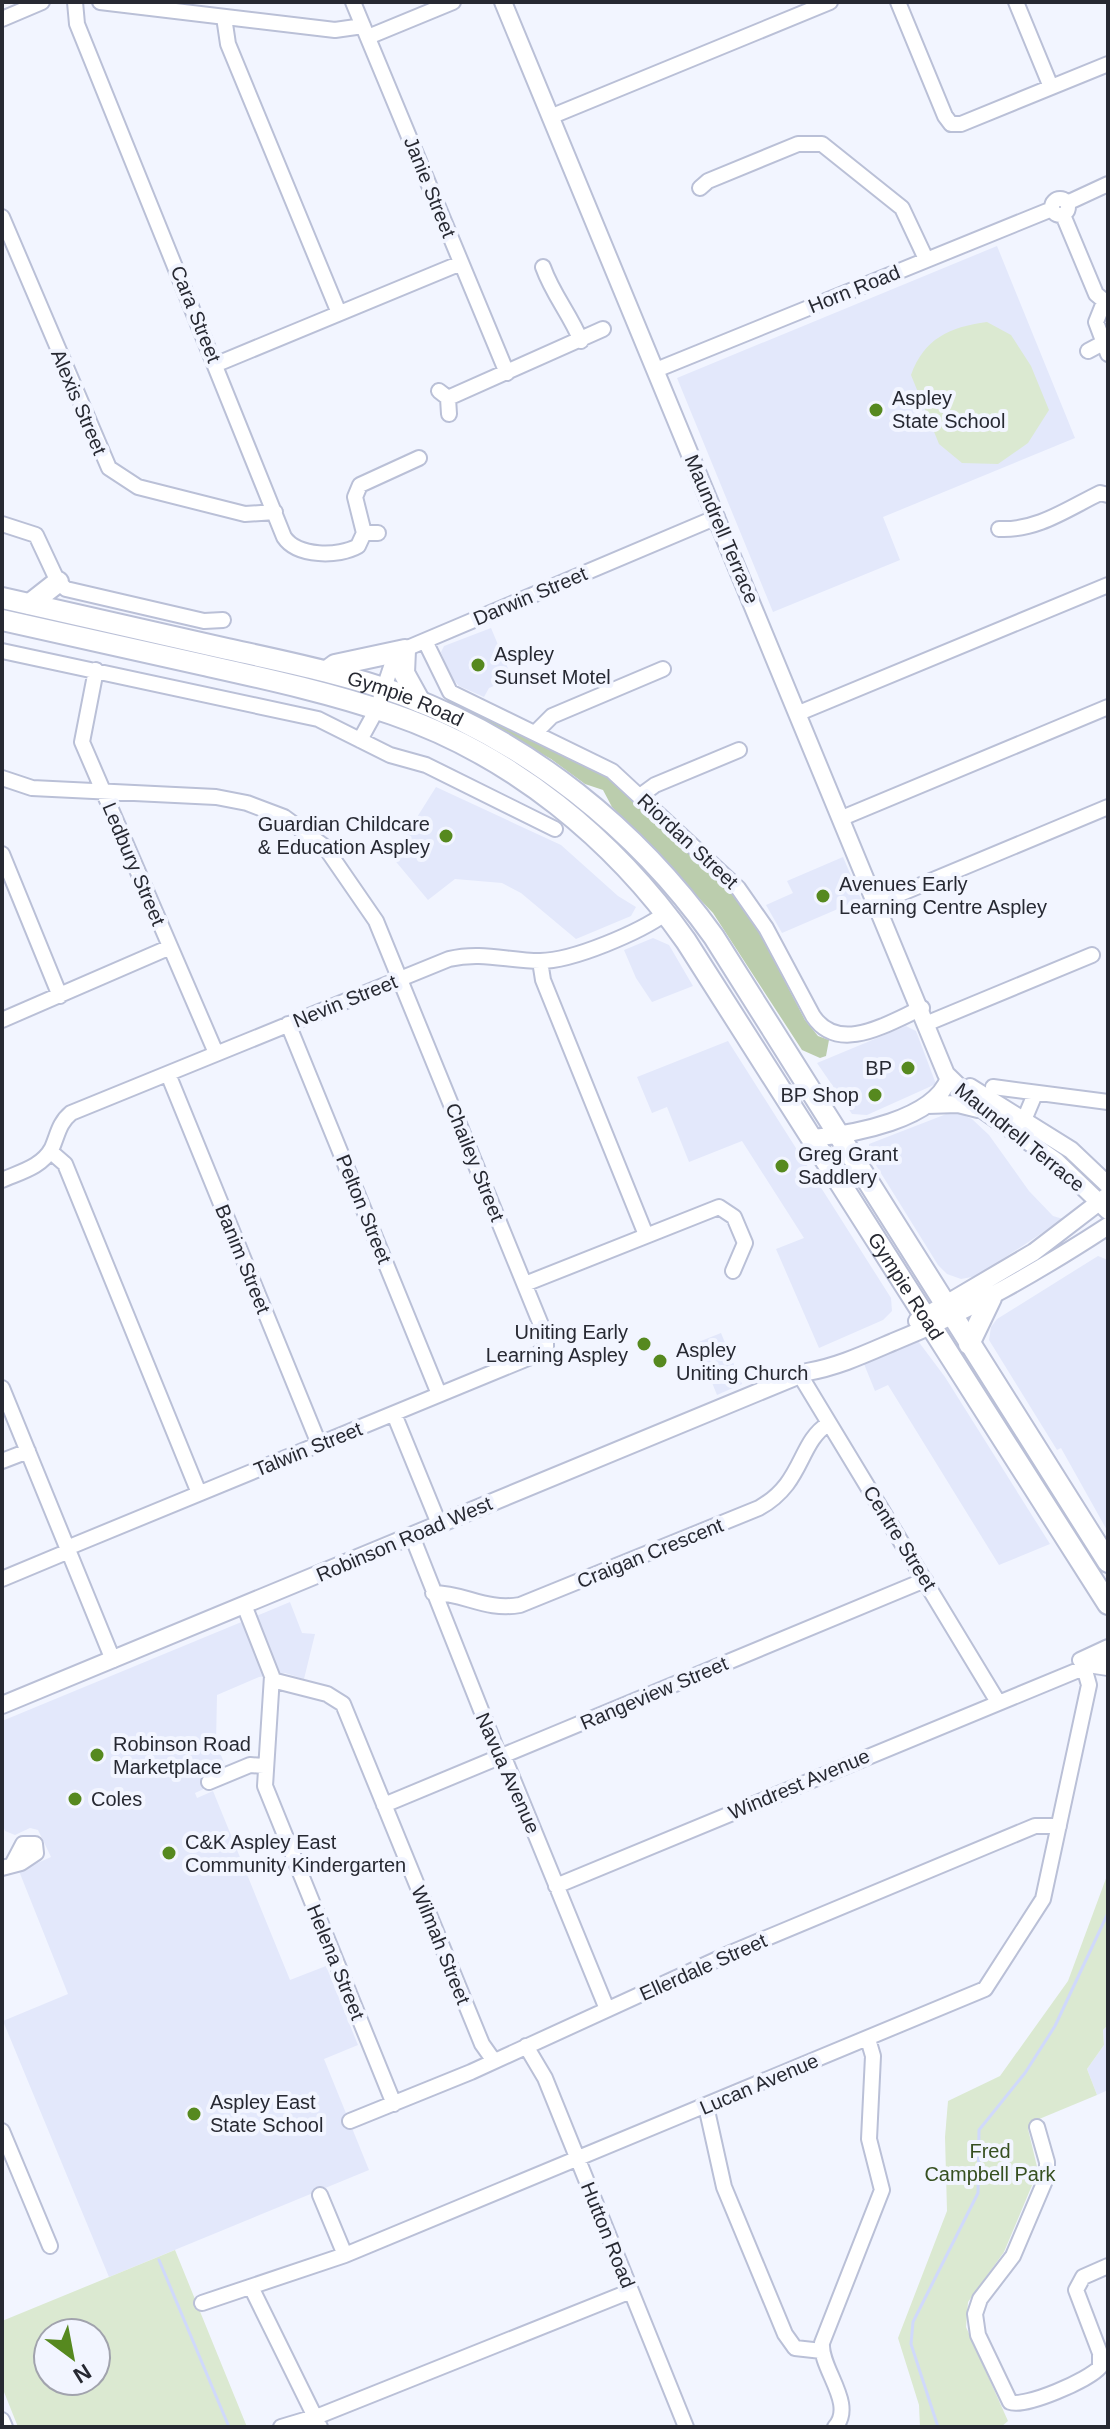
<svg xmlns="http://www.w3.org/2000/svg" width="1110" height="2429" viewBox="0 0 1110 2429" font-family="Helvetica,sans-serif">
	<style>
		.built { fill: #e3e8fb }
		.green { fill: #dbe9d1; fill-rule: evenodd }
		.forest { fill: #bbcdad }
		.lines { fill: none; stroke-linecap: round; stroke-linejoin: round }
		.stream { stroke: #d0d9fb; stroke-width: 3 }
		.minor-casing { stroke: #bac0d7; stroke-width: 18 }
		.major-casing { stroke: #bac0d7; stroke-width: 20 }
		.highway-casing { stroke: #bac0d7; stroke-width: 24 }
		.minor { stroke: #fff; stroke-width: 14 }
		.major { stroke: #fff; stroke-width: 16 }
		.highway { stroke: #fff; stroke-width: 20 }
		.poi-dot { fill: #56891f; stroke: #f2f5ff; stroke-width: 3 }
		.labels { text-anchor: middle; stroke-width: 8; stroke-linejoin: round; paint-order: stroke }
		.street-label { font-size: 20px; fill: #272932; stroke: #f2f5ff }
		.poi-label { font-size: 20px; fill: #272932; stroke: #f2f5ff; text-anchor: start }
		.park-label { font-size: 20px; fill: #375021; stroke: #f2f5ff }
	</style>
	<rect width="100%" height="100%" fill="#f2f5ff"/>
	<!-- built -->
	<path class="built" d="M997,246l78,192 -192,79 17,43 -127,52 -96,-234z
		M491,628l21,50 -23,10 -5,9 -25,-11 -9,-10 -9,-24 3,-6z
		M436,787l125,58 57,51 18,11 -5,9 -55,23 -55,-46 -19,-10 -47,-4 -27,21 -36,-43z
		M843,857l18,42 -79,34 -16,-28 27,-12 -6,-12z
		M653,938l16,7 24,41 -41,16 -16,-24 -12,-28z
		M906,1026l10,5 20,53 -69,31 -15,-1 -35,-51z
		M728,1041l163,257 1,13 -9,9 -64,28 -43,-99 28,-11 -62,-97 -53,21 -22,-55 -15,6 -15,-36z
		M949,1113h10l13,6 17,16 40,56 24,25 10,3 -86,57 -16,3 -14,-5 -9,-9 -69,-111v-10z
		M1098,1256l10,4v272l-47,-84 -4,2 -68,-110 2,-13 6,-8z
		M721,1333l21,51 -25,11 -21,-52z
		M918,1341l27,36 105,167 -51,21 -111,-180 -13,6 -11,-27z
		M290,1602l12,31 13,1 -11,45 -19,-6 -26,4 -42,18 -1,48 9,22 -23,9 6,13 -13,6 2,5 16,-7 77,189 36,-14 32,79 -34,14 45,111 -260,107 -106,-256 65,-27 -49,-123 32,-14 -13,-27 -8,-2 -15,7 -10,-4 -3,-8v-102z
		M1108,2025v65l-11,5 -10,-26 17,-24 -1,-15z"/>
	<!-- green -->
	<path class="green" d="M987,322l24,13 20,31 18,44 -21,33 -30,21 -36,-1 -23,-19 -28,-69c13,-36 38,-48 76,-53z
		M1108,1873v152l-5,5 1,15 -17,24 10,26 -65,27 -4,7 10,42 -34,81 -36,50 -2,25 42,94 -7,6h-81l-1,-22 -21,-67 49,-127 -2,-74 3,-36 52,-25 68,-95z
		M175,2250l72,177h-229l-16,-40v-66zM48,2333h48v48h-48z"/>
	<!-- forest -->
	<path class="forest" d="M445,695l162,80 111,102 32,37 55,106 13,16 11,4 -3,16 -6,2 -18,-8 -89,-137 -101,-106 -9,-17 -18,-6 -34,-25 -103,-57z"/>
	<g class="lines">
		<!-- stream -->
		<path class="stream" d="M159,2260l70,167
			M938,2427l-27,-83 2,-22 65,-129 1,-63 46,-57 30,-47 53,-113"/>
		<!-- minor casing -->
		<g class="minor-casing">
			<path id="minor" d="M75,2l2,22 207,513c13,20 55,20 74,9l6,-13h14
				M100,2l235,28 28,-4
				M353,2l154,371
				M898,2l47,114 6,8h10l147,-60
				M1016,2l35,85
				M224,17l4,27 111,269
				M2,19l40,-17
				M368,37l85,-35
				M550,117l280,-115
				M700,188l8,-7 90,-37h24l80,64 24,51
				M1052 207a8 8 0 1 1 16 0a8 8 0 1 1-16 0Z
				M1067,203l41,-19
				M1063,215l33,79 12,10
				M2,217l107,251 29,19 107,27 30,-2
				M543,267c10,28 27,47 38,74
				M1104,302l-8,20 12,32
				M1088,351l15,-8
				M217,364l244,-101
				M656,370l396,-161
				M439,391l9,7 1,16
				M448,398l155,-69
				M2,524l34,11 22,47 8,7 138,32 19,-1
				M999,529c38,2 68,-20 101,-36l8,2
				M364,533l-9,-36 5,-12 59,-27
				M425,641l25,51 162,79 126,117 28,40 47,88c26,39 75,7 109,-8
				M2,651l316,68 72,36 36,10 129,64
				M96,670l-14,72 134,311
				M799,713l309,-128
				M535,733l17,-17 111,-47
				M360,740l17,-31 15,-45 18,-17 307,-130
				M2,778l30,10 184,9 31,6 37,14 41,30 51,74 170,416v10l-8,7 -471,194
				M640,796l15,-11 84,-35
				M842,818l266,-111
				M2,854l58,142
				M878,903l230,-96
				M540,961l3,19 103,255
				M2,1020l166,-72
				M928,1023l164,-68
				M288,1024l151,370
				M168,1074l151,370
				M993,1087l115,15
				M1024,1120l11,-26
				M50,1151l15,13 134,329
				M2,1180c18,-8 40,-13 50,-32 6,-14 7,-25 19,-35l378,-154c33,-8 59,2 91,2 33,0 100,-29 126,-48
				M525,1284l194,-77 15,10 11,26 -12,28
				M800,1375l198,327
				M2,1388l111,272
				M394,1414l45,110
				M2,1461l26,-10
				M412,1536l86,217 7,7 102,249
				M2,1579l67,-28
				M433,1593c32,0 52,18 87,12l239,-97c45,-25 39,-65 69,-84
				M244,1605l28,71 -7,110 129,318
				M1080,1660l28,-13
				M272,1680l55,14 16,10 139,340 12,17
				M209,1782l41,-17 14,1
				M384,1805l541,-225
				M2,1868l19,-5 15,-10 -1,-9h-12l-10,19
				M556,1886l537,-222
				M526,2046l19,32 141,349
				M706,2106l18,81 61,147 10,14 27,3
				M350,2121l121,-49 262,-120 302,-126h24
				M1037,2127l10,35v14l-34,80 -33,43 -5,15 3,21 32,67c15,6 79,-22 90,-35v-14l-24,-63 7,-13 25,-11
				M2,2131l48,115
				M320,2195l25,60
				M251,2287l69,140
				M202,2303l143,-48 640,-266 58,-90 46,-214 -7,-25
				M2,2420l3,7
				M281,2427l40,-12 310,-124
				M835,2427c21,-23 -15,-58 -13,-84l60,-153 -13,-51 4,-83 -5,-17"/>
		</g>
		<!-- major casing -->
		<g class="major-casing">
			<path id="major" d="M503,2l443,1072 37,36 73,51 52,50
				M970,1087l101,63 37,35
				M927,1105l31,-1 20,5
				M813,1138c40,-4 121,-18 136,-60
				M917,1321l117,-69 73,-56
				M2,1705l805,-333c30,-5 58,-18 86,-30 77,-31 146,-71 215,-116"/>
		</g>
		<!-- highway casing -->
		<g class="highway-casing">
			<g id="highway">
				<path id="s1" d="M2,598c75,17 150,34 225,51 59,13 119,25 176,46 125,47 233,133 311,242l394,625"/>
				<path d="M30,604l28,-22"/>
				<path id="s2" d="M2,620c67,15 135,30 202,45 63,14 127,28 188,49 120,41 222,125 294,227l422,663"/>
				<path d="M327,671l8,-6 70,-15 -1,23 16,29"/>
				<path d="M969,1344l22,-46"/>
				<path d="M1095,1663l13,2"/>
			</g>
		</g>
		<!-- minor -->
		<use href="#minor" class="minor"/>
		<!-- major -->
		<use href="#major" class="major"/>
		<!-- highway -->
		<use href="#highway" class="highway"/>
	</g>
	<!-- markers -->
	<g class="poi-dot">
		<circle cx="876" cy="410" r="8"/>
		<circle cx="478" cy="665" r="8"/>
		<circle cx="446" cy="836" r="8"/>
		<circle cx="823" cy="896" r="8"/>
		<circle cx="908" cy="1068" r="8"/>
		<circle cx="875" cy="1095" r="8"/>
		<circle cx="782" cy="1166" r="8"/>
		<circle cx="644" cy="1344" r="8"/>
		<circle cx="660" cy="1361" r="8"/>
		<circle cx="97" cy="1755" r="8"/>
		<circle cx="75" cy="1799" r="8"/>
		<circle cx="169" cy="1853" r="8"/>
		<circle cx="194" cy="2114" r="8"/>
	</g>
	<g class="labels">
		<!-- street labels -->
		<g class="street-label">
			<text transform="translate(430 187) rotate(68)" y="7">Janie Street</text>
			<text transform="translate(854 289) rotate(-22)" y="7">Horn Road</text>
			<text transform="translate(196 314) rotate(68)" y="7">Cara Street</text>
			<text transform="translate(79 402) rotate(67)" y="7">Alexis Street</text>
			<text transform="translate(722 529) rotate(67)" y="7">Maundrell Terrace</text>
			<text transform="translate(530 596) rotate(-23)" y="7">Darwin Street</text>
			<text dy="7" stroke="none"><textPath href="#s1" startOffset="416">Gympie Road</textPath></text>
			<text transform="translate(688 841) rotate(43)" y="7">Riordan Street</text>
			<text transform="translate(134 864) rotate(67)" y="7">Ledbury Street</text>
			<text transform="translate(345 1001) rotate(-22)" y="7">Nevin Street</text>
			<text transform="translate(1020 1137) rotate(39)" y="7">Maundrell Terrace</text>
			<text transform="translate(475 1162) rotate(68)" y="7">Chailey Street</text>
			<text transform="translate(364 1209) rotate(68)" y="7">Pelton Street</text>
			<text transform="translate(243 1259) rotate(68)" y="7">Banim Street</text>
			<text dy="7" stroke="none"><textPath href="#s2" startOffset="1188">Gympie Road</textPath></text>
			<text transform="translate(308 1449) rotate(-22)" y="7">Talwin Street</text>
			<text transform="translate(900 1538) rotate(58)" y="7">Centre Street</text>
			<text transform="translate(404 1539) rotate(-23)" y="7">Robinson Road West</text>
			<text transform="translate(650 1553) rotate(-22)" y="7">Craigan Crescent</text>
			<text transform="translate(654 1693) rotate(-23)" y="7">Rangeview Street</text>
			<text transform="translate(508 1773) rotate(66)" y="7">Navua Avenue</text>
			<text transform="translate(799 1784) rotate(-23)" y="7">Windrest Avenue</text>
			<text transform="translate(441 1945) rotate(68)" y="7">Wilmah Street</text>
			<text transform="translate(336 1962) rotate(68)" y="7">Helena Street</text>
			<text transform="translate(703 1967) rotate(-24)" y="7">Ellerdale Street</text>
			<text transform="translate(759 2084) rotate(-23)" y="7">Lucan Avenue</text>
			<text transform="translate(608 2235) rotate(68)" y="7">Hutton Road</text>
		</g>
		<!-- poi labels -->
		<g class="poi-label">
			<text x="892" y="405">Aspley<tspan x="892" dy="23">State School</tspan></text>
			<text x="494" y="661">Aspley<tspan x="494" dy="23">Sunset Motel</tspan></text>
			<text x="430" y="831" text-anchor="end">Guardian Childcare<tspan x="430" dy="23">&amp; Education Aspley</tspan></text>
			<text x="839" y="891">Avenues Early<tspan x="839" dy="23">Learning Centre Aspley</tspan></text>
			<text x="892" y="1075" text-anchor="end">BP</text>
			<text x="859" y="1102" text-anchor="end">BP Shop</text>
			<text x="798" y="1161">Greg Grant<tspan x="798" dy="23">Saddlery</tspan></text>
			<text x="628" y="1339" text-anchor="end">Uniting Early<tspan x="628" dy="23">Learning Aspley</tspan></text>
			<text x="676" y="1357">Aspley<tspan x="676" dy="23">Uniting Church</tspan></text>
			<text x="113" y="1751">Robinson Road<tspan x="113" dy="23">Marketplace</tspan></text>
			<text x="91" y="1806">Coles</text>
			<text x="185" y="1849">C&amp;K Aspley East<tspan x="185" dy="23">Community Kindergarten</tspan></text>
			<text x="210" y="2109">Aspley East<tspan x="210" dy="23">State School</tspan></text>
		</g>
		<!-- park labels -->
		<g class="park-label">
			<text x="990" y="2158">Fred<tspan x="990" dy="23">Campbell Park</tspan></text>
		</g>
	</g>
	<!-- border -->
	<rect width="1110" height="2429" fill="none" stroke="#272932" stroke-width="8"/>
	<!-- north arrow -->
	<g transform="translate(72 2357) rotate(148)"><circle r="38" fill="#f2f5ff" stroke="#a1a3ad" stroke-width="2"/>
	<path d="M0-6L14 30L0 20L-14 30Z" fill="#56891f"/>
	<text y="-12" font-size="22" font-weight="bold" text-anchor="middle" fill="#272932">N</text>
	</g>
</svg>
